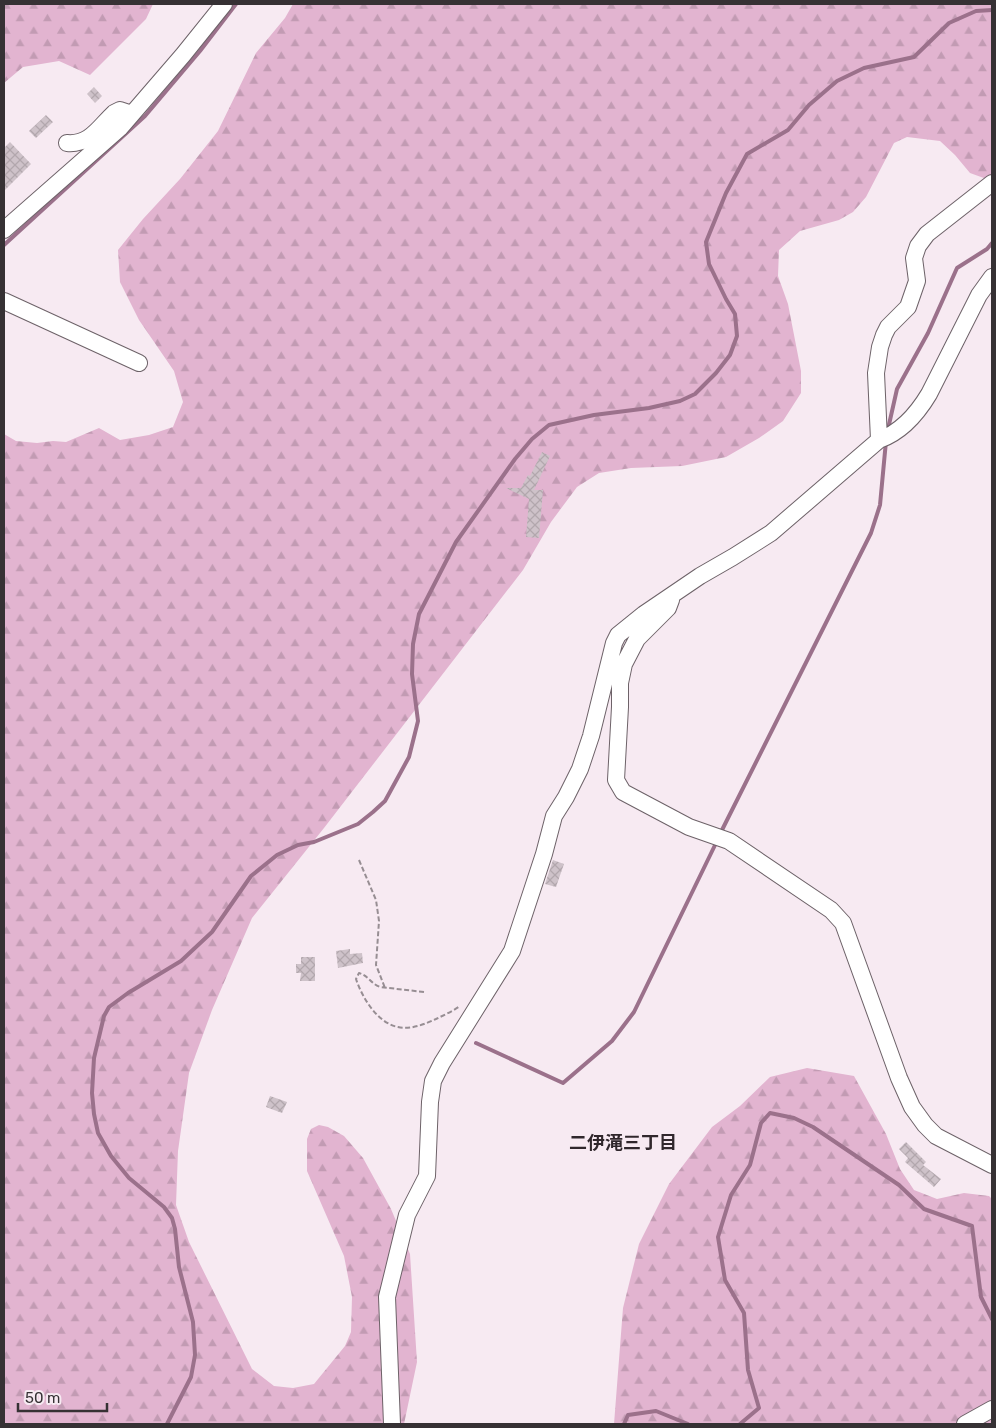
<svg xmlns="http://www.w3.org/2000/svg" width="996" height="1428" viewBox="0 0 996 1428" font-family="Rubik,'Noto Sans JP',sans-serif">
	<style>
		.forest { fill: url(#forest-firs) }
		.lines { fill: none; stroke-linecap: round; stroke-linejoin: round }
		.stream { stroke: #9b718b; stroke-width: 4 }
		.building { fill: url(#building-cross-hatch) }
		.minor-casing { stroke: #6d6268; stroke-width: 18 }
		.path { stroke: #978e93; stroke-width: 2; stroke-dasharray: 5 2.5; stroke-linecap: butt }
		.minor { stroke: #fff; stroke-width: 16 }
		.labels { text-anchor: middle; stroke-width: 4.5; stroke-linejoin: round; paint-order: stroke }
		.neighbourhood-label { font-size: 18px; font-weight: bold; fill: #30272c; stroke: #f7eaf2 }
	</style>
	<defs>
		<pattern id="forest-firs" width="22" height="20" patternUnits="userSpaceOnUse" patternTransform="scale(1.25)"><rect width="22" height="20" fill="#e2b4d0"/><path d="M5 1l3.5 6h-7zM16 11l3.5 6h-7z" fill="#c29bb3"/></pattern>
		<pattern id="building-cross-hatch" width="8" height="8" patternUnits="userSpaceOnUse" patternTransform="scale(1.25)"><rect width="8" height="8" fill="#cec2c9"/><path d="M0 0l8 8M0 8l8-8" fill="none" stroke="#b2a7ad"/></pattern>
	</defs>
	<rect width="100%" height="100%" fill="#f7eaf2"/>
	<!-- forest -->
	<path class="forest" d="M4,4h149l-7,15 -56,56 -31,-14 -36,6 -19,16z
		M293,4h699v177l-22,-8 -15,-18 -15,-14 -33,-4 -13,6 -28,54 -13,15 -14,8 -39,11 -21,19 -1,26 10,28 13,67v22l-18,28 -24,17 -33,19 -44,9 -51,2 -32,5 -22,14 -26,35 -28,48 -199,258 -72,90 -40,92 -23,63 -11,78 -2,54 13,37 63,127 22,17 19,2 21,-4 31,-38 6,-14 1,-35 -8,-41 -37,-85v-32l4,-10 8,-4 9,2 16,9 19,22 28,51 19,45 7,108 -13,62h-400v-990l12,7 21,2 16,-2 13,1 33,-14 21,12 29,-5 24,-8 10,-25 -9,-31 -35,-51 -19,-38 -2,-32 25,-31 37,-40 38,-48 38,-78 29,-35z
		M807,1068l47,8 32,58 14,35 14,21 23,9 27,-6 25,3 3,3v225h-378l9,-116 16,-64 30,-60 43,-57 28,-21 30,-29z"/>
	<g class="lines">
		<!-- stream -->
		<path class="stream" d="M4,245l141,-129 55,-65 36,-47
			M888,429l9,-40 31,-56 29,-65 30,-19 5,-6
			M720,834l151,-301 9,-28 6,-64
			M476,1043l87,40 49,-42 22,-29 83,-171
			M167,1424l24,-47 4,-22 -2,-33 -14,-55 -4,-38 -3,-11 -8,-11 -35,-29 -18,-22 -13,-23 -4,-19 -2,-21 2,-35 10,-42 5,-9 19,-14 53,-32 31,-29 39,-56 26,-21 21,-10 16,-3 44,-18 15,-12 12,-11 24,-44 9,-36 -6,-47 1,-30 6,-30 37,-72 59,-83 17,-20 17,-14 45,-10 55,-7 31,-7 15,-7 21,-21 14,-18 7,-19 -2,-22 -9,-15 -17,-35 -3,-22 20,-49 21,-39 41,-24 21,-25 28,-24 27,-13 50,-11 35,-34 27,-12 16,-1
			M624,1424l4,-9 28,-4 32,13
			M740,1424l19,-16 -11,-38 -4,-57 -19,-33 -7,-43 13,-42 19,-30 11,-42 9,-10 24,5 19,9 86,58 25,24 48,17 9,71 11,22"/>
	</g>
	<!-- building -->
	<path class="building" d="M94,87l8,9 -7,7 -8,-9z
		M46,115l7,7 -17,16 -7,-7z
		M10,142l21,22 -27,27v-43z
		M542,452l8,4 -16,34h9l-4,48 -13,-1 3,-38 -23,-11h15l7,-13 2,1z
		M553,860l11,4 -8,23 -11,-3z
		M350,949v5l12,-1 1,10 -25,5 -2,-17z
		M301,957h14v24h-15l1,-8h-5v-9h5z
		M270,1096l17,6 -5,11 -16,-6z
		M906,1142l20,20 -3,3 18,14 -7,8 -29,-25 3,-4 -9,-9z"/>
	<g class="lines">
		<!-- minor casing -->
		<g class="minor-casing">
			<path id="minor" d="M67,143c23,2 32,-16 47,-30l6,-3 12,4
				M4,230l116,-102 63,-73 41,-51
				M4,301l135,62
				M879,440l-3,-67 4,-26 4,-12 4,-8 20,-20 9,-26 -3,-23 4,-12 9,-12 65,-51
				M671,600l-3,8 -31,31 -13,25 -4,19v24l-4,73 7,12 66,35 40,14 102,69 12,13 56,155 13,29 13,18 11,11 56,29
				M392,1424l-5,-127 20,-82 20,-39 3,-74 3,-21 9,-18 70,-112 32,-97 10,-38 12,-19 14,-28 11,-33 23,-93 4,-8 26,-21 56,-38 33,-19 38,-24 108,-93c23,-8 38,-26 50,-46l50,-99 13,-18
				M965,1424l27,-15"/>
		</g>
		<!-- path -->
		<path class="path" d="M359,860l17,40 3,21 -3,44 9,23
			M424,992l-44,-5c-10,-4 -11,-11 -21,-14l-3,6c6,18 21,44 42,48 13,3 27,-3 38,-8 8,-4 17,-8 24,-13"/>
		<!-- minor -->
		<use href="#minor" class="minor"/>
	</g>
	<g class="labels">
		<!-- neighbourhood labels -->
		<g class="neighbourhood-label">
			<text x="623" y="1149">二伊滝三丁目</text>
		</g>
	</g>
	<!-- border -->
	<rect width="996" height="1428" fill="none" stroke="#363134" stroke-width="10"/>
	<!-- scale -->
	<path d="M18 1403v8h89v-8" fill="none" stroke="#363134" stroke-width="2.5"/>
	<text x="25" y="1403" font-size="15" fill="#363134" stroke="#f7eaf2" stroke-width="4" paint-order="stroke">50 m</text>
</svg>
